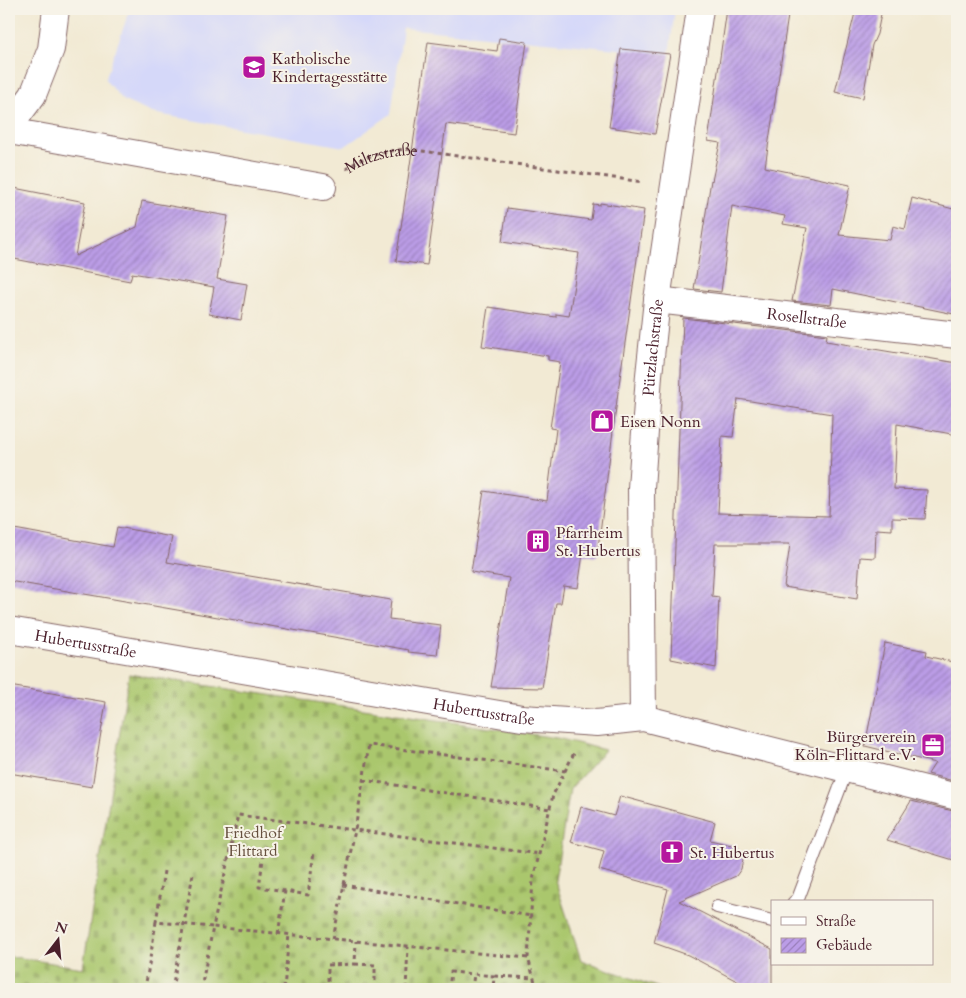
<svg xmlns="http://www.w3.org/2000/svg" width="966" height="998" viewBox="0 0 966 998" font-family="Cardo,serif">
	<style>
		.built { fill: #d5d8f9 }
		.cemetery { fill: url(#cemetery-stones); stroke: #7a734c }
		.building { fill: url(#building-hatch); fill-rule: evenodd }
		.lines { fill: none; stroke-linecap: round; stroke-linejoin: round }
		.lane-casing { stroke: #856666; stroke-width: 14 }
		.street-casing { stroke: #856666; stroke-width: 28 }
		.path { stroke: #856666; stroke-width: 3; stroke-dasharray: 4 4; stroke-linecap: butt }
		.lane { stroke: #fff; stroke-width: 12 }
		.street { stroke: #fff; stroke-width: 26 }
		.labels { text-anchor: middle; stroke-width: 4; stroke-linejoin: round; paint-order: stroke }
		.poi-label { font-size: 16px; fill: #4a1f2b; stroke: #f7f3e8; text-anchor: start }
		.street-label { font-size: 16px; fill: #4a1f2b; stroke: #f7f3e8 }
		.park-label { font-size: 16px; fill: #67513f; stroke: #f7f3e8 }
	</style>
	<defs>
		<pattern id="cemetery-stones" width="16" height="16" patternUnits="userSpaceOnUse" patternTransform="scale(1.25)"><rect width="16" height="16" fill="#aac76d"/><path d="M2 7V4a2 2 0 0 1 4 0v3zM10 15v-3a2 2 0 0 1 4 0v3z" fill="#94aa5f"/></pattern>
		<pattern id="building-hatch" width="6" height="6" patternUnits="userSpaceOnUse" patternTransform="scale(1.25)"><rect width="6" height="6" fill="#bb9de7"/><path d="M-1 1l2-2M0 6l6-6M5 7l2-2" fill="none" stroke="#9a7fbb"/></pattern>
	</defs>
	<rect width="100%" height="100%" fill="#f7f3e8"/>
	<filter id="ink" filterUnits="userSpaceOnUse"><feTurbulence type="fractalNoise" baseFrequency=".02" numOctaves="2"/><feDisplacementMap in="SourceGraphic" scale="10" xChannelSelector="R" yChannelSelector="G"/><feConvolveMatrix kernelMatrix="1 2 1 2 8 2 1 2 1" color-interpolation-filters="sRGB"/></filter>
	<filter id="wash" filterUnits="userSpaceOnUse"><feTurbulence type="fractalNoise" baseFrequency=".0096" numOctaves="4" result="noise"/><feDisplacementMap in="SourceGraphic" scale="20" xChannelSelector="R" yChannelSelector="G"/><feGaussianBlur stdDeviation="1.12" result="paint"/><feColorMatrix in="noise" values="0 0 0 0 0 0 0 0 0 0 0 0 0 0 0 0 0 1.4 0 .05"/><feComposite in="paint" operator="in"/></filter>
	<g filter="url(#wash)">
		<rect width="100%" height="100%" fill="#f2ead4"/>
		<!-- built -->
		<path class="built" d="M130,9h545l-6,45 -266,-26 -12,86 -47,33 -192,-34 -28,-12 -19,-21z"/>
		<!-- cemetery -->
		<path class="cemetery" d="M129,674l428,64 48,12 -35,39 -15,91 26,80 81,29h-653v-33l74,12z"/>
		<g id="blocks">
			<!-- building -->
			<path class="building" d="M727,9h62l-24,158 85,18 -11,50 51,5 3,-14 12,3 7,-31 45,12v74l-3,30 -121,-25 -2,16 -39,-4 15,-73 -24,-4 2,-8 -53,-10 -11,86 -27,-3 17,-109 1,1 8,-38 -12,-2z
				M856,9h26l-5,25 -5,11 -9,53 -28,-6z
				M499,38l28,4 -13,91 -68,-9 -19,141 -31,-4 32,-219 69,9z
				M621,49l49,5 -15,80 -46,-7z
				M9,187l76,15 -10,54 62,-29 5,-26 86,15 -11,63 30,5 -6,36 -32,-6 5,-27 -82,-14 -2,8 -121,-23z
				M600,203l44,7 -26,182 -21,164 -14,-2 -5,34 -14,-2 -3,17h-5l-14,85 -51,-1 18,-109 -38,-6 13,-81 63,10 9,-72 -6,-1 10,-66 -12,-2v-4l-66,-10 6,-39 68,10v-3l13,2 10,-63 -77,-11 5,-34 84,12 2,-16 7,1z
				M683,318l144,17 -1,6 131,22v72l-60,-11 -3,65 33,1 -2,29 -33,-1v12l-16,-1 -1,29 -15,-1 -3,42 -73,-12 6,-43h-75l-3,52 7,1 -3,71 -45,-9zM738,399l94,15 -3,102 -111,-3 4,-77 11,1z
				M117,527l55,10 -5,25 224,38 -2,19 52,6 -4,30 -29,-3 1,-2 -400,-69v-53l104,19z
				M885,643l42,8 -1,5 31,7v119l-29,-8 7,-11 -70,-17z
				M9,686l97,16 -14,85 -83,-14z
				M620,796l95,26 -5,18 26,6 7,13 -2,10 -5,7 -57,25 93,48v40h-20l-64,-34 -34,-12 14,-54 -69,-19 5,-19 -33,-9 10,-35 33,9z
				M911,801l46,11v49l-70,-21z"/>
		</g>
	</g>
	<g filter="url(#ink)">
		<use href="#blocks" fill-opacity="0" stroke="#856666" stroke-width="1"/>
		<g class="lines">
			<!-- lane casing -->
			<g class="lane-casing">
				<path id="lane" d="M794,902l4,-3 49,-130
					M717,907l55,14"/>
			</g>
			<!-- street casing -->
			<g class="street-casing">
				<g id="street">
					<path d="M9,127l24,-32 18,-46 5,-40"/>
					<path d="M9,131l314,56"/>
					<path id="s2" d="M657,300l300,35"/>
					<path id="s3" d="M9,630l513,88 75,5 46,-5 314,79"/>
					<path id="s4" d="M643,718l-2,-230 8,-113 8,-75 43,-291"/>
				</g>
			</g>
			<!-- path -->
			<g class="path">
				<path id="s1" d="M346,169c19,-14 39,-18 62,-20l235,33"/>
				<path d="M363,780l187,29"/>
				<path d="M265,846l-6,41 26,4"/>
				<path d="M164,871l-8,51 57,5 -12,62"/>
				<path d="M343,885l188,31"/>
				<path d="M278,934l7,-43 23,4 6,-43"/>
				<path d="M333,939l22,-109 14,-85 196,26"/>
				<path d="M528,958l-315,-31 25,-112 302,39"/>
				<path d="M355,964l20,1v24"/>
				<path d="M494,976l40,2"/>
				<path d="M145,989l11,-67"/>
				<path d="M172,989l21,-115"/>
				<path d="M284,989l5,-55"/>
				<path d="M328,989v-24l27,-1 1,-23"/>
				<path d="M406,989l2,-42"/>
				<path d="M449,989l2,-17 23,2"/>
				<path d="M472,989l2,-15 20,2 -1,13"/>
				<path d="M537,989l-9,-31 5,-78 20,-85 21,-42"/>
			</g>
			<!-- lane -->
			<use href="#lane" class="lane"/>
			<!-- street -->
			<use href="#street" class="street"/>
		</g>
	</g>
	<!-- icons -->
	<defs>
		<g id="school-square" transform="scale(1.25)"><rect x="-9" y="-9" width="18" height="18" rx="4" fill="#b5179e" stroke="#f7f3e8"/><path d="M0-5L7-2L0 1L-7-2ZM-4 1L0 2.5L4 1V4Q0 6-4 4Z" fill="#fff"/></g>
		<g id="shop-square" transform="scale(1.25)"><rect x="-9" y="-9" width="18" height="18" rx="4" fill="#b5179e" stroke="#f7f3e8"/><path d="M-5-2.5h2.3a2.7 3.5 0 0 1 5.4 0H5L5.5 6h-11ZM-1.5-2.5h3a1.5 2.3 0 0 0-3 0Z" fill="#fff"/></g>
		<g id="building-square" transform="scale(1.25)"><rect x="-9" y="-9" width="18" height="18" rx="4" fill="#b5179e" stroke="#f7f3e8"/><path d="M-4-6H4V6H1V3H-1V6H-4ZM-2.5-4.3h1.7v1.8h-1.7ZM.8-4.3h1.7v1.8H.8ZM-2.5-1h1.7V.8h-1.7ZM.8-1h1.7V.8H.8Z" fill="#fff"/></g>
		<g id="office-square" transform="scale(1.25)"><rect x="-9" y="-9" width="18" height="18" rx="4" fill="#b5179e" stroke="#f7f3e8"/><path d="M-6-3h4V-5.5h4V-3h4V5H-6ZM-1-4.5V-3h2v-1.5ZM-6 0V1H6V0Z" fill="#fff"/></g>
		<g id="church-square" transform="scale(1.25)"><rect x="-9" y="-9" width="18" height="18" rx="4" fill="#b5179e" stroke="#f7f3e8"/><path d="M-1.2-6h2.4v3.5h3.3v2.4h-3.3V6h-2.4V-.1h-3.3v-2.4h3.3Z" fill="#fff"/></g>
	</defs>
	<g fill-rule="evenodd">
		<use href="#school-square" x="254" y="67"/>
		<use href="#shop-square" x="602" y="421"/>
		<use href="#building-square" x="538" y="541"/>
		<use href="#office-square" x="933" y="745"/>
		<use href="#church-square" x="672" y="852"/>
	</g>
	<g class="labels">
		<!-- poi labels -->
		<g class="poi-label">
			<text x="272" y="64">Katholische<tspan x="272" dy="18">Kindertagesstätte</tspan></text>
			<text x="620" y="427">Eisen Nonn</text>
			<text x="556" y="538">Pfarrheim<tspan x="556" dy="18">St. Hubertus</tspan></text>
			<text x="916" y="742" text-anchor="end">Bürgerverein<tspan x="916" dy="18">Köln-Flittard e.V.</tspan></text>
			<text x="690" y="858">St. Hubertus</text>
		</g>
		<!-- street labels -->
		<g class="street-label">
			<text dy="6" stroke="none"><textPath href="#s1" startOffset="38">Miltzstraße</textPath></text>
			<text dy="6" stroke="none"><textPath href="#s2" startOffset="151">Rosellstraße</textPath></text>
			<text dy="6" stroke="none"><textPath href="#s4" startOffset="371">Pützlachstraße</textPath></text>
			<text dy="6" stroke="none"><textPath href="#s3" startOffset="78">Hubertusstraße</textPath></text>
			<text dy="6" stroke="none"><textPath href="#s3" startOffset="482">Hubertusstraße</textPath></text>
		</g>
		<!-- park labels -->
		<g class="park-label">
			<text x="253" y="838">Friedhof<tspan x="253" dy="18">Flittard</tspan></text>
		</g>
	</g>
	<!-- margin -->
	<rect width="966" height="998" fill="none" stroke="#f7f3e8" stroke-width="30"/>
	<!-- legend -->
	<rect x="771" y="900" width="162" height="65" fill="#f7f3e8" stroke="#b29e9c"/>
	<rect x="781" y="917" width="25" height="8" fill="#ffffff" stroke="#b29e9c"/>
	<text x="816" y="926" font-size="15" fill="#4a1f2b">Straße</text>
	<rect x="781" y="938" width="25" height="15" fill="url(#building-hatch)" stroke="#b29e9c"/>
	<text x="816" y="950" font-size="15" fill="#4a1f2b">Gebäude</text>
	<!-- north arrow -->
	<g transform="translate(58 940) rotate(16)" stroke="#f7f3e8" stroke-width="4" paint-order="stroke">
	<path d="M0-4L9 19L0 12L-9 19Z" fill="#4a1f2b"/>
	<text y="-8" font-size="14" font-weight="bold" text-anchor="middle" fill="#4a1f2b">N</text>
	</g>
</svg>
